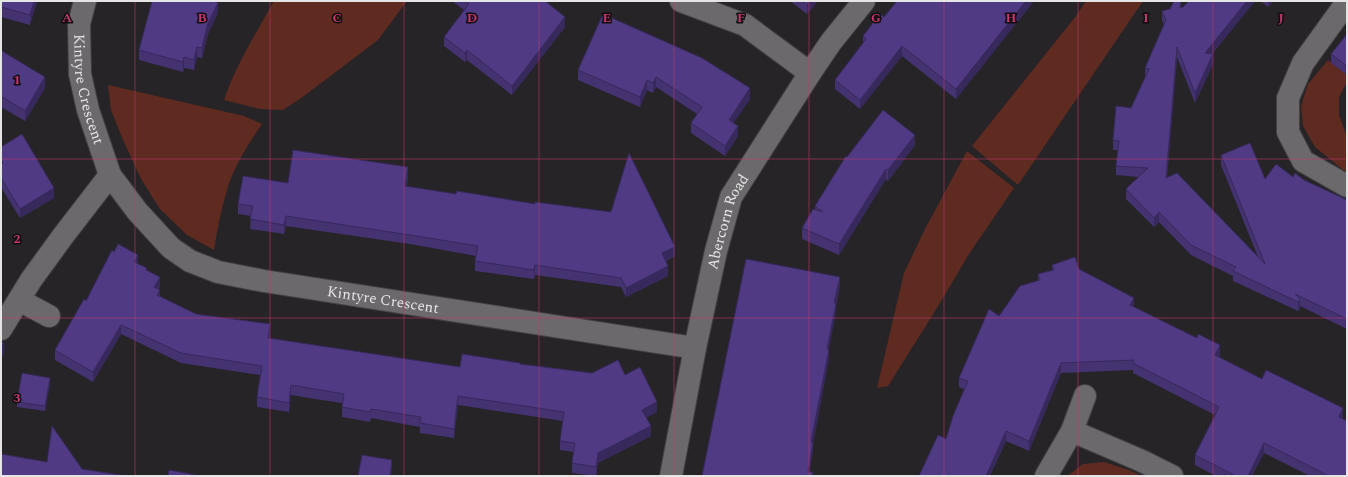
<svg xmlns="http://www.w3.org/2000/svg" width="1348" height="477" viewBox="0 0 1348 477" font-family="Spectral,serif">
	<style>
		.green { fill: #5f2a20 }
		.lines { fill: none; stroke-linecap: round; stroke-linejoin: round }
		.minor-casing { stroke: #434243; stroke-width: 24 }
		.minor { stroke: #6b696b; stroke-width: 22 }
		.wall { fill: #443271 }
		.shaded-wall { fill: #37295c }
		.building { fill: #4f3a83; stroke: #37295c }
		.grid { fill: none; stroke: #c73770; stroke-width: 1; stroke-opacity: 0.55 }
		.labels { text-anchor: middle; stroke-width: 3; stroke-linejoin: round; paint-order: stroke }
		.street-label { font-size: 15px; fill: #e6e5e6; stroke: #0f0e0f }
		.grid-label { font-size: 13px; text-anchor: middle; font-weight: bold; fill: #c73770; stroke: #0f0e0f; stroke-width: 3; stroke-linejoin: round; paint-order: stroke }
	</style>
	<rect width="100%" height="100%" fill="#262426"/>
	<!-- green -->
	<path class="green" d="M274,1h133l-29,39 -74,56 -21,14 -23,-1 -36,-9c12,-35 32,-67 50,-99z
		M1086,1h57l-125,184 -46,-39 104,-130z
		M1328,60l19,15v7l-8,15v18l8,22v36l-32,-26 -12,-21 -2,-20 7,-22z
		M108,85l136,31 18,8c-14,21 -28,42 -35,66 -6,20 -10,40 -13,60l-27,-15 -27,-26 -19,-30 -18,-39 -12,-30z
		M967,151l47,37 -45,66 -32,54 -49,78 -11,2 27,-115 21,-44z
		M1104,462l25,8 13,6h-75l16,-12z"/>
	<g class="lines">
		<!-- minor casing -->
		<g class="minor-casing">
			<g id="minor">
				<path id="s1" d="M85,1l-6,23 1,50 8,36 22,65 27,36 34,37 19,13 28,11 46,9 431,67"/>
				<path d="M681,1l64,24 65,48"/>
				<path d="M1347,2l-44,61 -15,35v34l15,29 44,25"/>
				<path d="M19,300l30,16"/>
				<path d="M1,329l30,-49 32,-44 47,-61"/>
				<path d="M1072,431l70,30 30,15"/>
				<path id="s2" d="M671,476l24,-128 21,-97 15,-54 79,-124 21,-31 33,-41"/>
				<path d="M1046,476l26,-45 13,-35"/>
			</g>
		</g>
		<!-- minor -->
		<use href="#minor" class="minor"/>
	</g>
	<!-- wall -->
	<path class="wall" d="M1,1h36l-7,24 -29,-8z
		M452,1h93l20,26 -53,68 -45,-35 -2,2 -21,-16v-9l20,-27z
		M790,1h28l-11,13z
		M897,1h137l-78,98 -54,-43 -42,53 -25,-20v-9l28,-36v-8l21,-19z
		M1181,1v7l2,-1 6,-6h66l-43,53 1,10 -18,39 -18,-46 -10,121 91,79 -37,-92v-10l44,24 28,-2 11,3 43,20v129l-47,-23v3l-2,2 -65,-30v-5l-42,-21 -32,-33 -5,5 -28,-28v-10l12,-12 -22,-2v-9l2,-16h-5v-10l18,-32 14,-30v-10l19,-43 -2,-5v-9l8,-2z
		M1261,1h12l-5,6z
		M218,13l-10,21 -6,24 -5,-1 -3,13 -10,-2 -1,4 -44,-12v-10z
		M603,14l147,85 -17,24 5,13 -13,20 -34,-23v-10l6,-9 -41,-27 -3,6 -6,-3 -7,17 -62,-27v-10z
		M1347,34v41l-16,-12v-9z
		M1,53l44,35 -20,33 -24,-14z
		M915,145l-27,36 -2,-2 -47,76 -37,-16v-11l13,-19v-3l32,-49z
		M1,147l53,51 -34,20 -19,-31z
		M408,177l-1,9 268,70 -9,5 2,15 -42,21 -5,-10 -86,-12 -1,4 -59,-8v-10l1,-5 -66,-12 -124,-18 -2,8 -34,-5 1,-13 -13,-2v-10l50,-21z
		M114,252l24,12 9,6 13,17 -2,2 2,8 36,17 74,20 -1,4 191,29 60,-3 72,9 33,2 32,37 -11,6 5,18 -53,27 -2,13 -24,-3v-10l2,-11 -14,-2v-9l3,-20 -105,-16 -4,33 -34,-5v-6l-49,-9 -1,4 -28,-5v-14l-27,-4 -24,-4 -2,17 -32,-5v-10l3,-22 -79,-12 -60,-29 -28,48 -38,-22v-10l31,-49z
		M1052,265l27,4 55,38 86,48 -1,2 43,22 81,39 4,58h-37l-46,-23 -12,23h-36l-21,-11v-10l20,-40 -82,-42v-3l-72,3 -32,78 -23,-10 -16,35h-71l27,-37 19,-49 -6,-3v-9l40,-62 39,-35v-7l14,-4z
		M50,384l-5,27 -28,-4v-5z"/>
	<!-- shaded-wall -->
	<path class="shaded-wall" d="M34,1h3l-7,24v-10z
		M810,1h8l-11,13v-9z
		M1026,1h8l-78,98v-10z
		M1247,1h8l-50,62v-10z
		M1268,1h5l-5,6z
		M218,3v10l-10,21 -6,24v-10l6,-25z
		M565,17v10l-53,68v-9z
		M902,46v10l-42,53v-9z
		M197,47v10l-3,13v-10z
		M1177,47v10l-11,131v-10z
		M467,50v10l-2,2v-9z
		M1213,54v10l-18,39v-10z
		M184,57v11l-1,4v-10z
		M45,77v11l-20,33v-10z
		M656,77v10l-3,6v-10z
		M647,80v10l-7,17v-10z
		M750,88v11l-21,31v-10z
		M738,126v10l-13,20v-10z
		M915,135v10l-27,36v-11z
		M408,167v10l-3,18v-9z
		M886,169v10l-47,76v-11z
		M54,188v10l-34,20v-9z
		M1159,212v10l-5,5v-9z
		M286,216v10l-2,8v-9z
		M675,247v9l-13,7v-10z
		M138,255v9l-4,-2z
		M535,265v10l-1,4v-9z
		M668,266v10l-42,21v-9z
		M160,277v10l-6,10v-10z
		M840,277v10l-4,20v6l-9,45v-9l7,-46z
		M160,290v10l-3,-5z
		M1134,298v10l-4,-3z
		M1300,299v10l-2,2v-9z
		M270,324v10l-2,14v-10z
		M121,325v9l-28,48v-10z
		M4,343v11l-3,5v-11z
		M1220,345v10l-5,10v-10z
		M829,349v10l-16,86v7l-4,24 -1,-4 3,-30z
		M1061,363v10l-32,78v-10z
		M50,378v6l-5,27v-5z
		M291,385v10l-2,17v-9z
		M458,396v9l-4,33v-9z
		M657,402v10l-15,8v-10z
		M1343,408v10l-4,9v-10z
		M651,426v10l-53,27 -2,13v-9l2,-14z
		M1006,431v10l-16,35h-4z
		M1264,443v10l-12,23h-4z
		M392,460v10l-1,6h-1z"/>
	<!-- building -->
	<path class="building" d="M1,1h33l-4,14 -29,-8z
		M152,1h62l4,2 -10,20 -6,25 -5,-1 -3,13 -10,-3 -1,5 -44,-12z
		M465,1h80l20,16 -53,69 -45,-36 -2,3 -21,-16 25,-33z
		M803,1h7l-3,4z
		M897,1h129l-70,88 -54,-43 -42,54 -25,-20 31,-41 -3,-3 17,-22 4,3z
		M1174,1h7l-1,7 3,-1 6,-6h58l-42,52 8,1 -18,39 -18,-46 -11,131 11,-5 88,91 -44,-109 29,-12 15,36 11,-15 17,13 2,-4 9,7 43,20v119l-52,-25 5,5 -2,3 -65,-31 3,-4 -45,-22 -32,-33 -5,6 -28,-29 22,-21 -32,-2 3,-25 -6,-1 3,-34 15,2 18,-39 -4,-1 21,-48 -4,-9 8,-2z
		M603,14l99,44 48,30 -21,32 9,6 -13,20 -34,-23 11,-16 -46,-30 -3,6 -6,-3 -7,17 -62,-27z
		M1347,34v32l-16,-12z
		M2,51l43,26 -20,34 -24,-15v-43z
		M883,110l32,25 -27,35 -2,-1 -47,75 -37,-16 11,-19 10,3 -8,-6 31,-50 1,1z
		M22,134l32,54 -34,21 -19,-31v-14l2,-1 -2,-3v-13z
		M293,150l115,17 -3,19 51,8 1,-3 78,13v-2l76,10 18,-59 46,94 -13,6 6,13 -42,22 -5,-10 -86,-13 -1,5 -59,-9 3,-15 -68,-11 -124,-19 -2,9 -34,-6 3,-13 -15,-2 5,-28 45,7z
		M118,244l20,11 -4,7 13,6 -1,2 14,7 -6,10 6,3 -3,5 39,19 74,10 -2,14 192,29 2,-13 58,9v1l72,9 26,-13 7,15 15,-8 17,35 -15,8 9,16 -53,27 -2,14 -24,-4 3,-20 -15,-2 4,-29 -106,-16 -4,33 -34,-6 1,-6 -50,-8 -1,3 -28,-5 2,-13 -29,-5 -24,-4 -2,18 -32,-6 5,-31 -81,-13 -60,-28 -28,47 -38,-22 29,-51 2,2 26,-51 2,2z
		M1075,257l4,12 55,29 -4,7 67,33 1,-4 22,11 -5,10 47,24 4,-9 77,38 -4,9 8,4v55h-18l-65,-33 -16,33h-12l-41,-21 24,-48 -86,-44 1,-3 -73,3 -32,78 -23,-10 -20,45h-67l19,-41 8,4 7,-23 15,-35 -9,-3 30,-69 10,7 21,-30 20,-6 -2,-6 16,-4 -2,-5z
		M746,259l94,18 -6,26h2l-9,46h2l-18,93 2,1 -5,29h5l-1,4h-110z
		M1,342l3,1 -3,5z
		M22,373l28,5 -5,28 -28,-4z
		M52,426l30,43 44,7h-125v-22l46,8z
		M362,455l30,5 -2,16h-32z
		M169,470l27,5v1h-28z"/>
	<!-- grid -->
	<path class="grid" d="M135,1v475M270,1v475M404,1v475M539,1v475M674,1v475M809,1v475M944,1v475M1078,1v475M1213,1v475M1,159h1346M1,318h1346"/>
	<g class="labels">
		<!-- street labels -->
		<g class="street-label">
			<text dy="5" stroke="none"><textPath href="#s1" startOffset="90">Kintyre Crescent</textPath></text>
			<text dy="5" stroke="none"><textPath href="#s2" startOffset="261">Abercorn Road</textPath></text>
			<text dy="5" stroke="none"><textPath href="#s1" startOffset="495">Kintyre Crescent</textPath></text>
		</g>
	</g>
	<g class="grid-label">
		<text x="67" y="22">A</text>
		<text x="202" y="22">B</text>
		<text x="337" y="22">C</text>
		<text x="472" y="22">D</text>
		<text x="607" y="22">E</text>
		<text x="741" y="22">F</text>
		<text x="876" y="22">G</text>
		<text x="1011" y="22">H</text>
		<text x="1146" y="22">I</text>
		<text x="1281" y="22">J</text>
		<text x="17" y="84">1</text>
		<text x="17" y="243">2</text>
		<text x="17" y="402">3</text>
	</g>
	<!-- border -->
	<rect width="1348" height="477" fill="none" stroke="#e6e5e6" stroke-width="4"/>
</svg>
